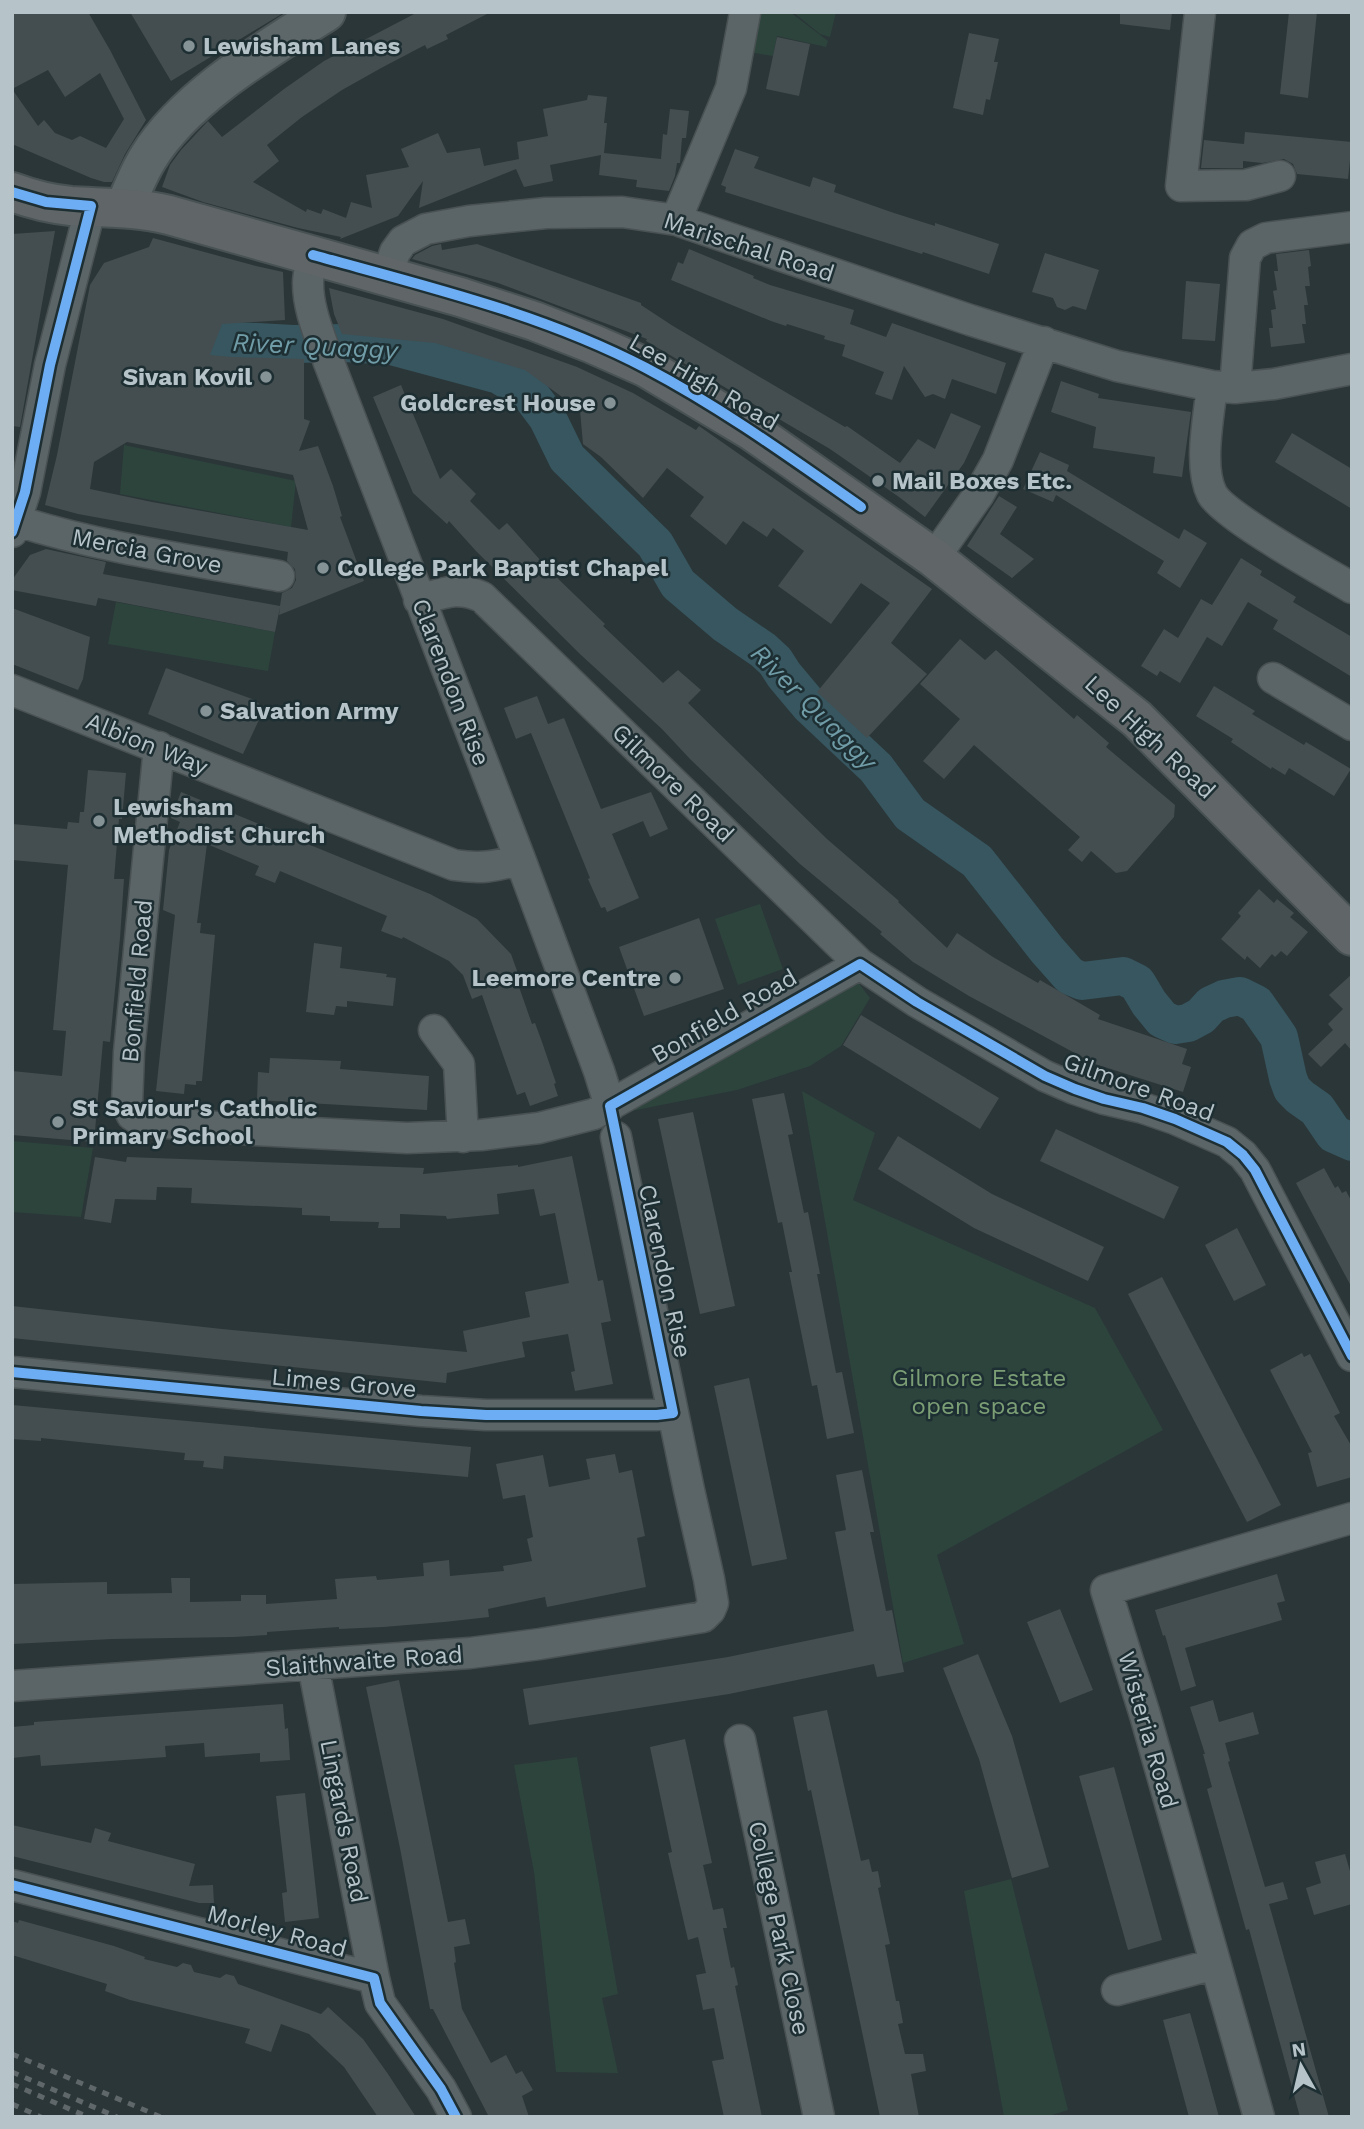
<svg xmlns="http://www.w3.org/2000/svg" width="1364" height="2129" viewBox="0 0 1364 2129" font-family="'Work Sans',sans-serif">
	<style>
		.green { fill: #2d443c }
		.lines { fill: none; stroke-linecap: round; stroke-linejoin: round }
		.river { stroke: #37565f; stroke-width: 38 }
		.building { fill: #444e50; fill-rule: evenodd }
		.minor-casing { stroke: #495153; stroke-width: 33 }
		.major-casing { stroke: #495255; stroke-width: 42 }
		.highway-casing { stroke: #485153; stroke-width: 42 }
		.minor { stroke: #5b6466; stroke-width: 30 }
		.major { stroke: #5d6668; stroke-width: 38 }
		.highway { stroke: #606667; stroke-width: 38 }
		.rail { stroke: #5f676a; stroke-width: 5; stroke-dasharray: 7 7; stroke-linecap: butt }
		.cycleway-casing { stroke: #1e2f33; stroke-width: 15 }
		.cycleway { stroke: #6dadf4; stroke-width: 10 }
		.poi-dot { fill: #859296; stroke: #1e2f33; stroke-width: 2.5 }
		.labels { text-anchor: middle; stroke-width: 5; stroke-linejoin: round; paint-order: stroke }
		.poi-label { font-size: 24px; font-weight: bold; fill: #b6c4c9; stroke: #1e2f33; text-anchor: start }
		.street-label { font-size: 24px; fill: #b6c4c9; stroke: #1e2f33 }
		.park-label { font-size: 24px; fill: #7b9e75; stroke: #1e2f33 }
		.water-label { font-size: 26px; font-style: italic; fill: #709ca7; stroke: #1e2f33 }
	</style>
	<rect width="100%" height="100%" fill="#2b3638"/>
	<!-- green -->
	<path class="green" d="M761,12h29l38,29 -2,6 -49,-11 -4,20 -24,-4z
		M793,12h43l-6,25 -10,-3z
		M124,445l172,36 -5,46 -171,-33z
		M116,602l159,30 -7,39 -160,-27z
		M760,904l23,65 -45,16 -23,-66z
		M854,977l16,21 -29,48 -31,20 -73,24 -106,21 -6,-5z
		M802,1091l73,42 -22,67 242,108 68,122 -226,125 27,89 -61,19z
		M12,1141l81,7 -12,69 -69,-5z
		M577,1757l41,237 -16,4 16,75 -62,-1 -22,-200 -20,-107z
		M1011,1879l57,231 -22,7h-42l-40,-226z"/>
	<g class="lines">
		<!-- river -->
		<path class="river" d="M170,317l17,13 32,10 74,4 52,-1 46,3 108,29 30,18 18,24 20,41 88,86 23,40 47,40 38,26 12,11 9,14 26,31 66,62 34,46 67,47 70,89 23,26 12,5 41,-5 14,7 12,20 13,16 13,6 13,-2 13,-7 10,-11 13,-6 16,-3 16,8 23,33 9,41 4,11 8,8 17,12 17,25 18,8"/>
	</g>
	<!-- building -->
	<path class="building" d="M12,12h76l22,38 36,70 -21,34 -13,28h-8l-13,-4 -79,-34v-55l26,37 6,-6 11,13 17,7 8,-4 26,12 18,-29 -24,-46 -35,24 -17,-27 -36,19z
		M130,12h155l-114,69z
		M418,12h73l-45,23 2,4 -21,10 -2,-4 -42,22 -41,23 -40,27 -35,28 12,16 -26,21 53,30 1,-3 14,5 2,-5 23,9 5,-16 21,6 -6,-33 43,-8 -8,-18 37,-16 9,20 33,-5 4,18 35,-7 -2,-17 31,-6 -5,-27 44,-9 1,-5 19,2 -3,26h3l-3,30 57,6 2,-25 4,1 3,-26 19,2 -3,27h-4l-2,25h-3l-2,13 -6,15 -33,-4 1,-7 -38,-5 2,-20 -51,10 3,16 -29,6 -8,-18 -97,39 4,-27 -25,35 -58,23 1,-2 -43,-9 -95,-26 -41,-15 8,-22 11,-15 27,-29 14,16 62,-48 40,-28z
		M1120,12h52l-2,18 -50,-6z
		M1289,12h28l-9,86 -28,-4z
		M969,33l30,6 -5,23h4l-8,38 -4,-1 -3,16 -30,-7z
		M777,37l33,7 -11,52 -33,-7z
		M1245,132l107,10 -4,37 -51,-5 -4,-10 -9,-5 -22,4 -19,-2v7h-42l3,-28 40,4z
		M735,149l24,8 -5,11 56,19 3,-10 23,8 -2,7 60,21 41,13v-3l64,21 -10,30 -66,-22 -1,2 -197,-62 1,-5 -5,-2z
		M55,231l-35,196 -8,-1v-192z
		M153,238l103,28 27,6 2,48 -63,4 -12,31 22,2 72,2v60l6,2 -11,30 19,-5 15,40 9,30 -2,1 24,64 -85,34 1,-8 -5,25 -177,-34 -2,8 -84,-16v-10l18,-25 16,-6 60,13 -3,12 177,32 2,-13 10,-5 4,-8 -1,-11 -8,-8 1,-9 -210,-38 -33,-9 12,-50 33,-170 14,-22 45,-16zM127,442l166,33 15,55 -156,-28 -62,-13 4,-27z
		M441,244l1,6 35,-6 164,59v2l32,21 172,101 2,-1 53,37 18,-24 17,10 16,-36 30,13 -17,37 -39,54 -26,-20 -69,-48 -184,-108 1,-2 -149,-56 -86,-24 3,-4 17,-9z
		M689,249l65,27 -1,2 17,7 84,25 -4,14 36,13 6,-14 114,40 -10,31 -44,-15 -7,20 -12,-5 -8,3 -21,-31 -12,34 -17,-6 9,-22 -42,-16 3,-11 -21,-6 1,-3 -38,-12 -1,2 -15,-5 -100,-41 7,-18 5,2z
		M1309,250l2,16 -3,1 2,19h-5l3,19h-4l2,19h-4l3,19 -34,4 -2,-19h4l-2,-18 5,-1 -3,-18 4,-1 -3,-19h4l-2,-17z
		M1045,253l54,17 -13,40 -13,-4 -8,4 -8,-3 -4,-9 -21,-6z
		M1186,281l34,3 -5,57 -33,-2z
		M329,288l114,31 134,48 56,26 63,37 3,-4 233,163 -41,54 36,31 -60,64 -50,-46 73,-89 -29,-20 -30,41 -53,-38 26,-35 -31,-23 -6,9 -24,-16 -17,24 -36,-29 14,-19 -37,-29 -24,30 -42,-41 -18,-13 -3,-34 -55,-40 -90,-27 -93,-9 -8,-20z
		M1061,381l38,13 -1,4 93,14 -9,65 -29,-4 2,-16 -62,-9 3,-21 -45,-15z
		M401,385l39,94 11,-10 25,25 -6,7 29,29 8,-7 43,48 55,53 -2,2 60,57 15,-13 23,20 -13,13 139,136 72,62 -1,1 49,46 10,-15 36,24 45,26 2,-3 60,35 -2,4 89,30 -5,15 9,3 -8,25 -88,-28 -126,-68 -56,-34 -33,-28 2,-2 -82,-68 -110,-105 -28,-30 -81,-74 -105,-104 -27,-30 -2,3 -34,-31 -40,-96z
		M1292,433l60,36v40l-77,-47z
		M1040,452l29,13 -2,6 112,68 5,-10 23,14 -27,45 -23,-15 7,-12 -108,-66 -3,7 -30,-13z
		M999,496l18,11 -17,27 34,25 -22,19 -45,-32z
		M1241,558l21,13 -2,4 36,22 -3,5 59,35v40l-79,-48 5,-9 -30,-18 -26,44 -15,-9 -27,46 -20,-12 -3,5 -16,-10 23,-37 14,9 23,-39 11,6z
		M12,608l78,29 -7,42 -5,11 -66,-26z
		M960,639l25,21 11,-10 78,69 3,-4 32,28 -3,4 69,58 -1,12 -47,54 -11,2 -25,-22 -9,11 -14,-12 12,-13 -106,-92 -30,34 -21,-18 37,-42 -40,-35z
		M166,668l89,32 9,9 -21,45 -95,-40z
		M1214,686l41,25 -3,3 52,31 2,-3 45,27 -17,27 -45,-28 -4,7 -13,-8 -1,2 -40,-27 2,-3 -37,-23z
		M537,696l11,28 16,-6 37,91 50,-17 17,37 -18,8 -7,-16 -31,13 27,64 -32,14 -2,-5 -4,1 -13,-29 2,-1 -59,-145 -15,6 -12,-31z
		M88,770l38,3 -4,46h-3l-5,60h10l-4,59 -10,104 -7,-1 -9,101 -82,-7v-64l50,5 4,-45 -13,-1 15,-165 -56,-5v-36l55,5 1,-7 11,1 1,-11h4z
		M181,792l249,102 47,25 34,35 10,28 -3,2 14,40 3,-1 7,19 14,41 -2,1 4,12 -28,10 -5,-14 -8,3 -35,-100 -10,4 -9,-24 -14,-14 -46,-24 -1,2 -21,-8 6,-15 -107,-45 -5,12 -20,-8 4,-9 -52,-22 -10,79h4l-1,10 15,2 -13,146h-6v4l-11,-1 -1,10 -28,-3 19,-176 -12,-5 6,-60 11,-28 -9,-4z
		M1259,889l15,14 3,-4 17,14 -4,4 18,15 -21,24 -6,-5 -6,6 -3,-3 -12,14 -13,-12 -2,4 -24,-21 20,-23 -3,-3z
		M699,918l25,71 -80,27 -25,-69z
		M314,943l28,4 -2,21 47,6 -1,3 10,1 -3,28 -46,-5v6l-11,-1 -2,9 -28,-3z
		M1352,974v77l-7,-8 -24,24 -13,-13 25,-24 -5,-6 15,-15 -14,-14z
		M861,1015l138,83 -19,31 -137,-84z
		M270,1058l71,3 -1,8 89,7 -2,34 -170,-10 1,-28 11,1z
		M784,1093l9,41 -5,1 16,78 4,-1 12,62h-3l19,99 6,-1 12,61 -27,6 -10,-54 -5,1 -23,-114h3l-10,-50 -4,1 -26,-124z
		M693,1112l42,194 -35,8 -42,-195z
		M1056,1129l123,58 -15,32 -124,-58z
		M898,1136l94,58 112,53 -16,34 -114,-53 -96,-59z
		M572,1156l26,125 5,-1 8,41 -10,2 12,61 -38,7 -4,-19 4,-1 -7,-37 -46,8 3,15 -78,16 -1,10 -434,-45v-32l210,23 245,23 -4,-21 67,-14 -5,-25 44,-9 -14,-70 -15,3 -6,-27 -37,5 2,20 -52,5 -1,-3 -46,-2v14h-22l1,-6 -49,-1v-5l-28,-1v-7l-111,-5 1,-15 -35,-1 -1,13 -41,-1 -4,24 -27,-4 11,-62 31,5 1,-5 297,11 -1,6 95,-9v2z
		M1324,1168l11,20 3,-2 4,7 4,-2 6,11v86l-56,-105z
		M1237,1228l29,57 -32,16 -29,-56z
		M1162,1277l119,228 -34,17 -119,-228z
		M1302,1353l2,4 6,-3 30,59 -6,3 18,31v30l-35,10 -9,-34 4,-1 -42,-82z
		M749,1378l38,181 -35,7 -38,-180z
		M12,1405l459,42 -3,30 -244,-21 -1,13 -20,-2 1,-6 -20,-1 1,-7 -144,-15v3l-29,-2z
		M615,1454l4,19 13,-3 13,66 -8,2 9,49 -99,20 -2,-10 -57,12 1,8 -45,5 -61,5 -44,2v-2l-72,5v3l-34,2 -121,2 -100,5v-60l95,-2v12l65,-1 -1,-15h19v24l51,-1v-6h25v9l71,-5 -2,-20 41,-3 1,4 47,-4 -1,-13 26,-3 1,16 54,-5 -1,-5 29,-5 -5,-22 6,-2 -8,-42 -22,4 -7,-35 47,-9 6,32 41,-8 -4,-20z
		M862,1470l12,62h-4l16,79 6,-1 12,62 -27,5 -3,-13 -145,30 -200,31 -6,-36 205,-32 126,-26 -19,-99 11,-2 -10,-55z
		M1277,1574l8,27 -8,2 5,17 -97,28 11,38 -15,5 -16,-56 -2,1 -8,-26z
		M1060,1609l33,81 -33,13 -33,-81z
		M978,1654l34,82 37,131 -37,11 -33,-119 -36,-91z
		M399,1680l49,242 17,-3 5,25 -16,3 2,15 -2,1 8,46 29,54 15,-8 10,19 6,-3 11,19 -11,6 7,21h-40l-56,-108h-3l-30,-161 -34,-161z
		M1213,1700l6,22 34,-10 6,22 -34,9 5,18 -2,1 37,125 18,-5 5,17 -19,5 60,213h-29l-51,-188 -3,1 -39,-141 5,-2 -9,-33h2l-15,-47z
		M283,1704l2,25 3,-1 2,32 -30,2v-9l-55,4 -1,-14 -39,3 1,11 -125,9 -1,-11 -28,3v-31l22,-2v-3z
		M827,1710l34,151 8,-2 3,13 6,-1 3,16 -3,1 12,56 -5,1 11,56h3l4,22 -5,1 7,30h18l3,17 -15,3 8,43h-39l-69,-327 -3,1 -15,-74z
		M685,1739l27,124 -9,2 10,45 10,-2 4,20h-4l8,40 3,-1 4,18 -3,1 27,131h-38l-12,-56 12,-2 -10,-51 -11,2 -7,-35 10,-2 -8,-36 -10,3 -20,-87 4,-1 -22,-105z
		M1114,1767l48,173 -34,10 -49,-174z
		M305,1793l14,125 -34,4 -3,-29 5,-1 -11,-96z
		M12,1825l79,18 4,-15 16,5 -3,8 87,23 -6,22 24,-1 1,18h-15l-187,-47z
		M1345,1854l7,24v26l-38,11 -8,-27 15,-5 -6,-21z
		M19,1920l95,26 31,11 -1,2 33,8 6,-4 8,2 3,7 26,6 6,-4 8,2 4,8 83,30 7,-7 35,32 25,35 28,43h-38l-34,-50 -35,-33 -28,-10 -10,28 -26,-9 5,-14 -120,-29 -25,-9 2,-7 -95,-29v-34l6,2z
		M1190,2013l17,60 12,44h-30l-26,-97z"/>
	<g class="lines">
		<!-- minor casing -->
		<g class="minor-casing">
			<path id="minor" d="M1200,12l-19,174 65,-1 34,-9
				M676,220l55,-132 14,-75
				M313,255c-2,9 -5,19 -5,28 0,27 12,53 20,77l192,499 79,212 11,35
				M387,276l8,-24 8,-11 23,-12 43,-8 77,-8 76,-1 54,8 294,100 147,46 95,20 23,2 39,-4 78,-15
				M1212,386c-3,30 -14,80 0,108 12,22 113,78 140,94
				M1235,388l10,-130 7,-13 14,-7 86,-11
				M17,521c85,27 174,39 262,55
				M12,532l13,-40 25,-127 41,-159
				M934,558l45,-64 19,-34 46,-118
				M419,600c25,-7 38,-14 63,-3l378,367 57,38 128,74 30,13 29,10 39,9 32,11 52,23 16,13 12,15 14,27 83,159
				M1273,678l79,47
				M12,690l442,175c26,4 41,2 66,-6
				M159,747l-30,305 -2,53 5,10 9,6 114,9 152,8 74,-3 58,-7 55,-14 266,-150
				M434,1030l25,34 4,73
				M12,1372l409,39 65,4h171l16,-2
				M313,1665l61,313
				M12,1686l458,-33 70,-9 163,-27 7,-7 3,-7 -4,-24 -20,-89 -73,-353
				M740,1740l79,377
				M12,1885l362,93 6,25 61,86 15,28
				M1117,1990l98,-26
				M1259,2117l-114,-402 -39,-125 246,-72"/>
		</g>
		<!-- major casing -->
		<g class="major-casing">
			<path id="major" d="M125,207c7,-17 13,-33 23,-49 37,-61 118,-108 178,-146"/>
		</g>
		<!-- highway casing -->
		<g class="highway-casing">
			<path id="highway" d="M12,192c19,7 38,12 59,14 33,2 65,1 98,9l291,82 74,24 59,23 52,23 107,64 182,127 203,161 215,217"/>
		</g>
		<!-- minor -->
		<use href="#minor" class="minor"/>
		<!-- major -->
		<use href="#major" class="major"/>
		<!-- highway -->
		<use href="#highway" class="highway"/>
		<!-- rail -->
		<path class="rail" d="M12,2054l149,63
			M12,2072l105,45
			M12,2084l76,33
			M12,2104l29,13"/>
		<!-- cycleway casing -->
		<g class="cycleway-casing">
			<path id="cycleway" d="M12,192l34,10 45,4 -41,159 -25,127 -13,40
				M313,255c112,31 230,59 333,113 76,40 145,90 215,139
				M12,1372l409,39 65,4h171l16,-2 -63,-307 250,-142 57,38 128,74 30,13 29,10 39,9 32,11 52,23 16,13 12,15 14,27 83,159
				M12,1885l362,93 6,25 61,86 15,28"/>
		</g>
		<!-- cycleway -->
		<use href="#cycleway" class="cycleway"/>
	</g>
	<!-- markers -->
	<g class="poi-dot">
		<circle cx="189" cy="46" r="7"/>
		<circle cx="266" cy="377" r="7"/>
		<circle cx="610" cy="403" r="7"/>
		<circle cx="878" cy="481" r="7"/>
		<circle cx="323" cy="568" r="7"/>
		<circle cx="206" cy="711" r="7"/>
		<circle cx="99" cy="821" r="7"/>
		<circle cx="675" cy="978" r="7"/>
		<circle cx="58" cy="1122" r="7"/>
	</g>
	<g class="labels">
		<!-- poi labels -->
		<g class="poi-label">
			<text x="203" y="54">Lewisham Lanes</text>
			<text x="252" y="385" text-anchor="end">Sivan Kovil</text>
			<text x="596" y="411" text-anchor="end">Goldcrest House</text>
			<text x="892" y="489">Mail Boxes Etc.</text>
			<text x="337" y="576">College Park Baptist Chapel</text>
			<text x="220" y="719">Salvation Army</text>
			<text x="113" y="815">Lewisham<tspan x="113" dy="28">Methodist Church</tspan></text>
			<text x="661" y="986" text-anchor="end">Leemore Centre</text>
			<text x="72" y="1116">St Saviour's Catholic<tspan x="72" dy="28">Primary School</tspan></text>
		</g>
		<!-- street labels -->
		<g class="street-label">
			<text transform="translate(749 247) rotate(18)" y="8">Marischal Road</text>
			<text transform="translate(704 382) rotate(30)" y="8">Lee High Road</text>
			<text transform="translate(147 551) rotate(11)" y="8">Mercia Grove</text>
			<text transform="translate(451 682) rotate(69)" y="8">Clarendon Rise</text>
			<text transform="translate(1150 737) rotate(43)" y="8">Lee High Road</text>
			<text transform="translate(147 744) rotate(22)" y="8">Albion Way</text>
			<text transform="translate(673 783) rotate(44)" y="8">Gilmore Road</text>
			<text transform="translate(137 981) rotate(-85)" y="8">Bonfield Road</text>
			<text transform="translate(724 1016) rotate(-30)" y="8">Bonfield Road</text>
			<text transform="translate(1139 1087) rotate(20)" y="8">Gilmore Road</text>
			<text transform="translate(665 1271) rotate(78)" y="8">Clarendon Rise</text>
			<text transform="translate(344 1383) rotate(5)" y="8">Limes Grove</text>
			<text transform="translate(364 1661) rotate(-4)" y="8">Slaithwaite Road</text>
			<text transform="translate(1148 1730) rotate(74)" y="8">Wisteria Road</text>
			<text transform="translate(344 1821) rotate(79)" y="8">Lingards Road</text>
			<text transform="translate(779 1928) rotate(78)" y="8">College Park Close</text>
			<text transform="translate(277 1931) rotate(15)" y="8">Morley Road</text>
		</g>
		<!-- park labels -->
		<g class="park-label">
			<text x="979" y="1386">Gilmore Estate<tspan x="979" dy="28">open space</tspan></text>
		</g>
		<!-- water labels -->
		<g class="water-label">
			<text transform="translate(315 346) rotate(3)" y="9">River Quaggy</text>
			<text transform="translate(814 707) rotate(45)" y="9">River Quaggy</text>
		</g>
	</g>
	<!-- border -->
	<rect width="1364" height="2129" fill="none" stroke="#b6c4c9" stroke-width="28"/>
	<!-- north arrow -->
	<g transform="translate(1301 2066) rotate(352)" stroke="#1e2f33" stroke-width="5" paint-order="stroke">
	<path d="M0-5L12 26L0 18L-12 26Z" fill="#b6c4c9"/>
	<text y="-10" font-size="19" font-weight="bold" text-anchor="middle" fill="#b6c4c9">N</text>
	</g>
</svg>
